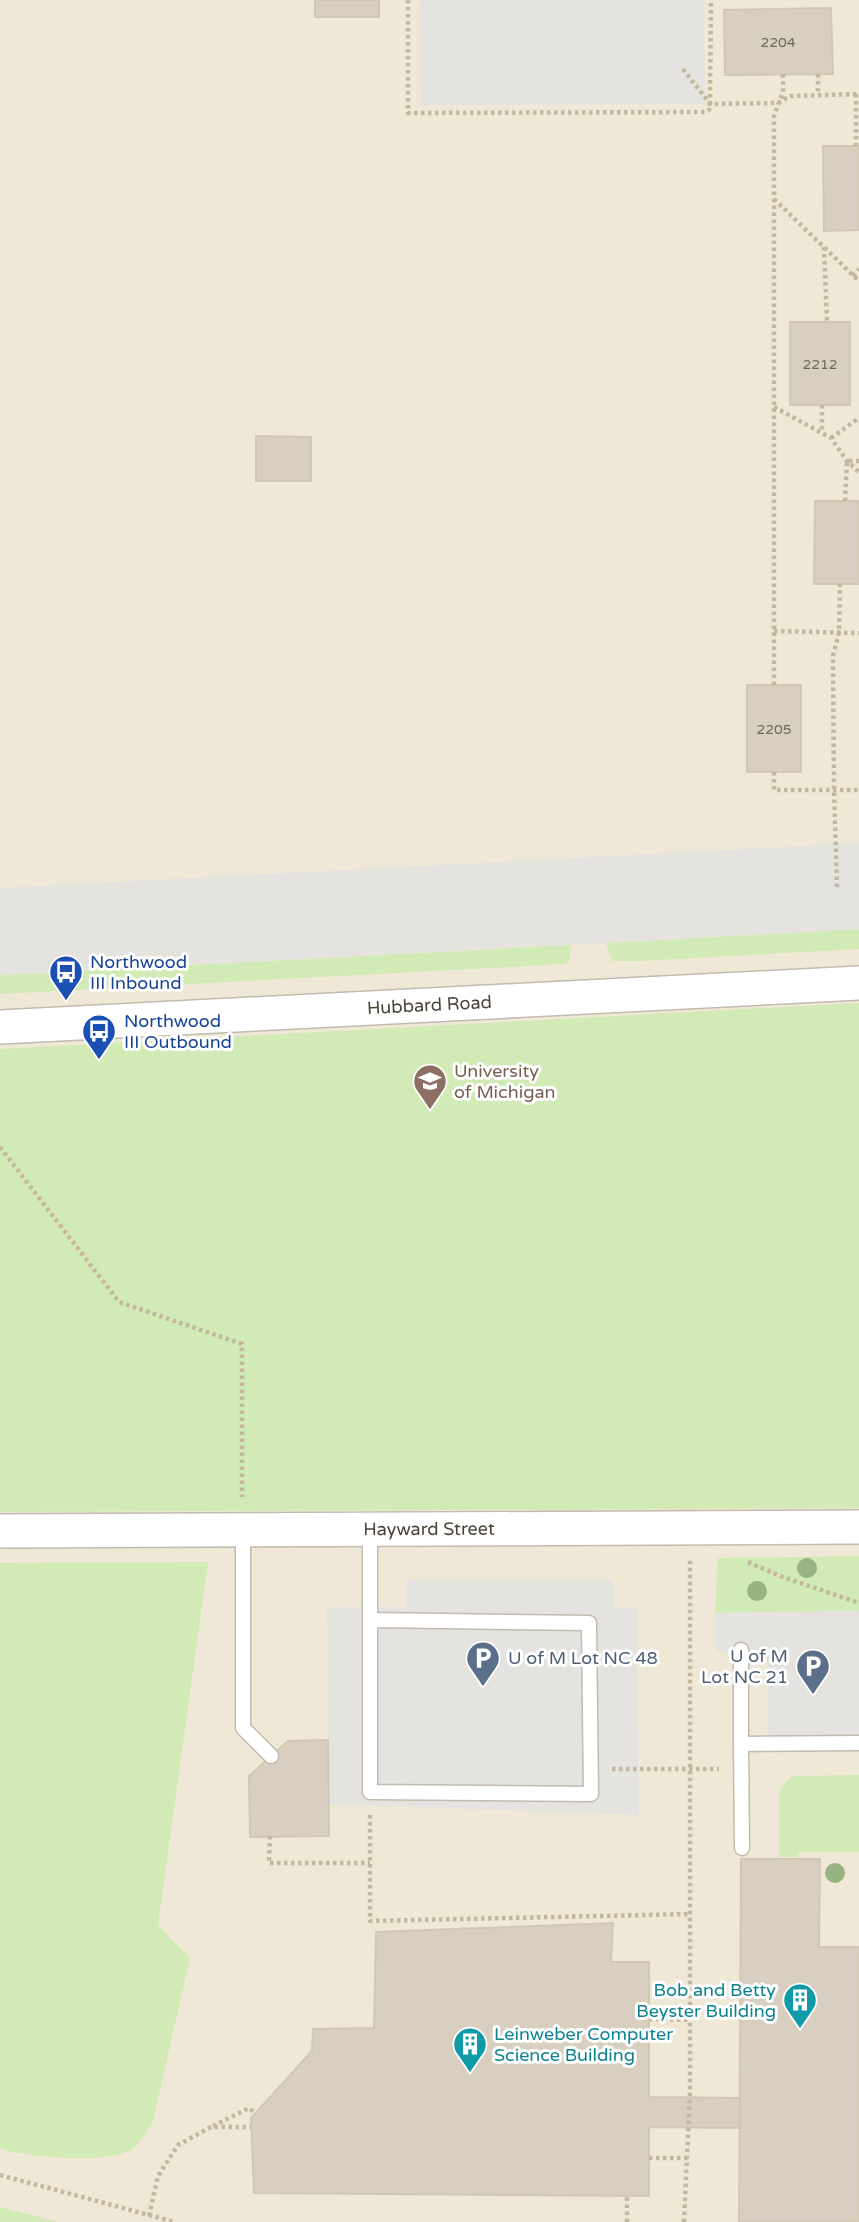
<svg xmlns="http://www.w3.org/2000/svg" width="859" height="2222" viewBox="0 0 859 2222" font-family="'Varela Round',sans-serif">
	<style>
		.education { fill: #efe8d6 }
		.green { fill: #d2eab5 }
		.parking { fill: #e5e3e0 }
		.building { fill: #d8cfc1; stroke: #d3c7b4; stroke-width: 2 }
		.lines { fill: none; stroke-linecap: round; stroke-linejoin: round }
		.service-casing { stroke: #c2bbae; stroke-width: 17 }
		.tertiary-casing { stroke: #c2bbae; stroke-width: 36 }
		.path { stroke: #c4b79f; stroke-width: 4.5; stroke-dasharray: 3.5 3.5; stroke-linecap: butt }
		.service { stroke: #fff; stroke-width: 14 }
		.tertiary { stroke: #fff; stroke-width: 33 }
		.tree { fill: #97b381 }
		.labels { text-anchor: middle; stroke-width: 6; stroke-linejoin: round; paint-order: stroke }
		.number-label { font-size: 14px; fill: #6e675b }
		.transit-label { font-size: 18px; fill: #164399; stroke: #fff; text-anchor: start }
		.street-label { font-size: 18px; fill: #4b4439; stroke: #fff }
		.education-label { font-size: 18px; fill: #785e54; stroke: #fff; text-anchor: start }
		.service-label { font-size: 18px; fill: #4e5e75; stroke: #fff; text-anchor: end }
		.culture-label { font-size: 18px; fill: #0d838f; stroke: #fff; text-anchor: end }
	</style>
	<rect width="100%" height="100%" fill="#f6f3ec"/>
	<!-- education -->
	<path class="education" d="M0,0h859v2222h-859z"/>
	<!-- green -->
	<path class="green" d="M859,929v20l-219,12h-28l-6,-18z
		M571,945l-2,15 -3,4 -566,30v-19z
		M859,1003v505l-859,4v-463z
		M859,1556v55l-144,2 3,-55z
		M208,1562l-50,363 32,33 -37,163c-6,10 -13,24 -24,30 -26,13 -101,6 -129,-2v-586z
		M859,1775v77h-61l-1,5h-18v-65l8,-12 7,-4z
		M0,2207l54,14 3,1h-57z"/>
	<!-- parking -->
	<path class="parking" d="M420,0h284l1,104 -284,1z
		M859,843v86l-859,46v-87z
		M407,1580l206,1 1,26 23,1 2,207 -310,-11 -2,-197h79z
		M859,1611v131l-91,1 -1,-92h-51l-1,-38z"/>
	<!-- building -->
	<path class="building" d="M315,0h64v17h-64z
		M831,8l2,66 -108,1 -1,-65z
		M823,146h36v84l-35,1z
		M790,322h60v83h-60z
		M256,436l55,1v44h-55z
		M815,501h44v83h-45z
		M747,685h54v87h-54z
		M328,1740l1,96 -79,1 -1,-61 39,-35z
		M741,1859h79l-1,88h40v275h-120z
		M613,1923l-2,39h38v135l91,1v30l-91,-1v69l-395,-3 -3,-75 61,-67 1,-22 61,-1 2,-96z"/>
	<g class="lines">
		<!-- service casing -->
		<g class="service-casing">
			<path id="service" d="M243,1529v199l28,28
				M370,1529v263l221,2 -2,-171 -218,-3
				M741,1650v94
				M742,1848l-1,-104 118,-1"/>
		</g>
		<!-- tertiary casing -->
		<g class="tertiary-casing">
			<g id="tertiary">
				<path id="s1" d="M0,1027l859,-44"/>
				<path id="s2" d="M0,1531l859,-4"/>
			</g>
		</g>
		<!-- path -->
		<path class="path" d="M408,0v113l297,-1 4,-2 1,-6 1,-104
			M683,69l27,35 68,-1 12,-7 69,-2
			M818,74v21
			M856,94v52
			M774,199l85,82
			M824,247l3,75
			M853,276l6,-7
			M822,405v28
			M774,407l57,31 16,23 12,11
			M831,438l28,-20
			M845,501l2,-40h12
			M774,631l85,2
			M774,685v-569l9,-24v-18
			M774,772v18h85
			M837,887l-3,-97 -1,-134 6,-23 1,-49
			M0,1147l119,155 123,42v153
			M748,1562l32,14 79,27
			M612,1769h107
			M370,1815v106l320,-7
			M270,1836l-1,27h101
			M649,2019l41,1
			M213,2126l36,-18 6,5
			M649,2158h39
			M0,2175l175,47
			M149,2216l9,-40 20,-31 33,-18h40
			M627,2222v-27
			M684,2222l6,-130v-534"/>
		<!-- service -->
		<use href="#service" class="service"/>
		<!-- tertiary -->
		<use href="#tertiary" class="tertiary"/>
	</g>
	<!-- trees -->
	<g class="tree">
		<circle cx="807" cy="1568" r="10"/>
		<circle cx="757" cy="1591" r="10"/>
		<circle cx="835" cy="1873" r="10"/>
	</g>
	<!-- icons -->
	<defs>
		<g id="bus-pin" transform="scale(1.75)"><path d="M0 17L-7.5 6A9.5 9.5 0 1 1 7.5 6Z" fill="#1a4fb4" stroke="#fff"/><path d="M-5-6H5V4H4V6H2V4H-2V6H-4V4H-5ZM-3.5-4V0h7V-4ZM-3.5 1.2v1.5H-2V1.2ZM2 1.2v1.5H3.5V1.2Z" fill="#fff"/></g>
		<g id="university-pin" transform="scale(1.75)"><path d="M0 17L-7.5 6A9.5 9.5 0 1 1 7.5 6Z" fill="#8d6e63" stroke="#fff"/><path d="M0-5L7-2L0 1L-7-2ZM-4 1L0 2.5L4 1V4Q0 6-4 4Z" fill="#fff"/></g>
		<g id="parking-pin" transform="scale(1.75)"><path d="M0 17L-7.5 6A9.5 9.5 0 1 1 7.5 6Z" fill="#5c6f8a" stroke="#fff"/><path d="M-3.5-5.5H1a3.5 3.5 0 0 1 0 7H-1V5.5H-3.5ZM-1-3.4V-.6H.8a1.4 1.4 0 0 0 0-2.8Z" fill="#fff"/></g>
		<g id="building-pin" transform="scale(1.75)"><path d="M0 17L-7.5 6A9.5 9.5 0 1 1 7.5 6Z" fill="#0f9aa8" stroke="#fff"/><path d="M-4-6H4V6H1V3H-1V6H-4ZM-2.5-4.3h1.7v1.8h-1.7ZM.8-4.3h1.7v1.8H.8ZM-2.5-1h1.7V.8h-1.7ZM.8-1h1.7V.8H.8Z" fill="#fff"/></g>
	</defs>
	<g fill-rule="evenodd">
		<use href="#bus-pin" x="66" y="972"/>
		<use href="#bus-pin" x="99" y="1031"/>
		<use href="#university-pin" x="430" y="1081"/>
		<use href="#parking-pin" x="483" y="1658"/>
		<use href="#parking-pin" x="813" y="1666"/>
		<use href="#building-pin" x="800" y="2000"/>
		<use href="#building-pin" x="470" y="2044"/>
	</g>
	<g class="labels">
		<!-- number labels -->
		<g class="number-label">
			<text x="778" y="47">2204</text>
			<text x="820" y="369">2212</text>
			<text x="774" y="734">2205</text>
		</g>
		<!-- transit labels -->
		<g class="transit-label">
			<text x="90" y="968">Northwood<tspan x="90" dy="21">III Inbound</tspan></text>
			<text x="124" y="1027">Northwood<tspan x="124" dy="21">III Outbound</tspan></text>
		</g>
		<!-- street labels -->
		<g class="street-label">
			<text dy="6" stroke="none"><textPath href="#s1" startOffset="430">Hubbard Road</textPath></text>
			<text dy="6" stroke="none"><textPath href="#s2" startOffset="429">Hayward Street</textPath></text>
		</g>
		<!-- education labels -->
		<g class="education-label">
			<text x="454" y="1077">University<tspan x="454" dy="21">of Michigan</tspan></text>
		</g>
		<!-- service labels -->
		<g class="service-label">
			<text x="788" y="1662">U of M<tspan x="788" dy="21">Lot NC 21</tspan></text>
			<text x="508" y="1664" text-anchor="start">U of M Lot NC 48</text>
		</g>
		<!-- culture labels -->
		<g class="culture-label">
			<text x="776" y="1996">Bob and Betty<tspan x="776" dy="21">Beyster Building</tspan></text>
			<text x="494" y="2040" text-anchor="start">Leinweber Computer<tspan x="494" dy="21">Science Building</tspan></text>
		</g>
	</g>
</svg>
